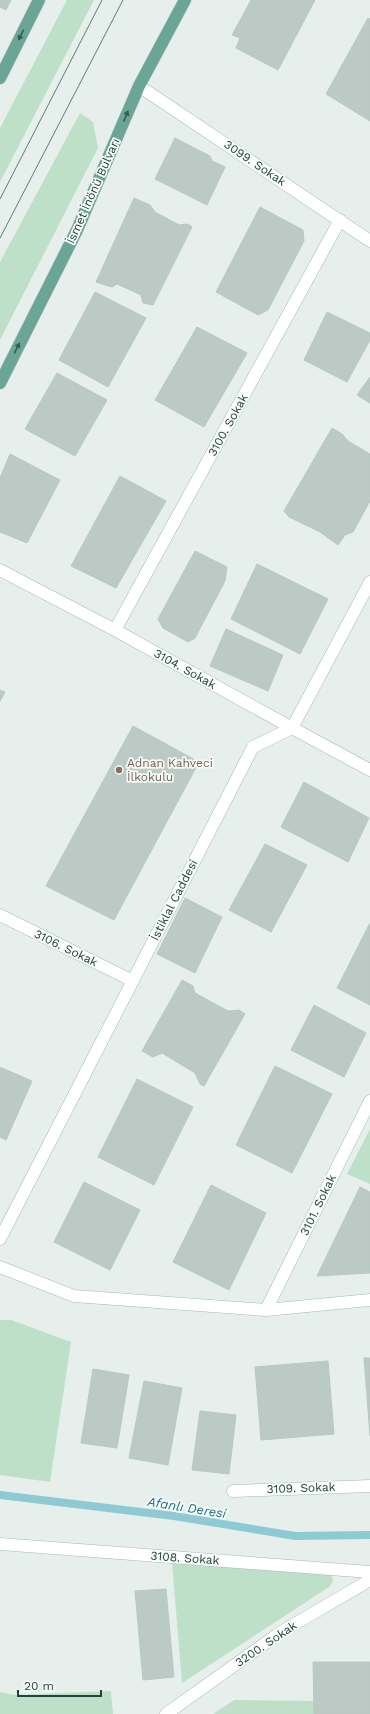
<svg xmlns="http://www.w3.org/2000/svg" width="370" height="1714" viewBox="0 0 370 1714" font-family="'Work Sans',sans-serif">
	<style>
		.green { fill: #bfe0c8 }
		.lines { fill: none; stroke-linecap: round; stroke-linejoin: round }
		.stream { stroke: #8ec9d4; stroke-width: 8 }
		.building { fill: #bbcac4; stroke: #b8c9c2 }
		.street-casing { stroke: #a8b8b2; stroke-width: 13 }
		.secondary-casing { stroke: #a4bbb3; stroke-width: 13 }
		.primary-casing { stroke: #c2cac8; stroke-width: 13 }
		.street { stroke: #fff; stroke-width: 12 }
		.secondary { stroke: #fff; stroke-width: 12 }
		.primary { stroke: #6aa596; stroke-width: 12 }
		.tram { stroke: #5f7d75; stroke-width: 1 }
		.oneway { fill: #365b51 }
		.education-dot { fill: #8d6e63; stroke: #f7fbf9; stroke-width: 1.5 }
		.labels { text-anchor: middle; stroke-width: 3.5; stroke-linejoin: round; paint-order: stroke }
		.street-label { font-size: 12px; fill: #24423a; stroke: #f7fbf9 }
		.education-label { font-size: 12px; fill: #785e54; stroke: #f7fbf9; text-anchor: start }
		.water-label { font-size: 13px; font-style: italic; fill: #1c6f80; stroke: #f7fbf9 }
	</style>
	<rect width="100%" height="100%" fill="#e6efeb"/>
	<!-- green -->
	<path class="green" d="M67,0h27l-94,182v-54z
		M80,113l13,9 5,26 -98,192v-78z
		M370,1129v55l-23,-10z
		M0,1320h11l60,22 -21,140 -50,-7z
		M172,1563l155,10 5,3 1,5 -4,6 -147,96z
		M111,1691l2,23h-113v-22l15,3z
		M234,1700l80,1v13h-101z"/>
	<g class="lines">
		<!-- stream -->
		<path class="stream" d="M0,1495l174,21 121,20 75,-1"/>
	</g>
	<!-- building -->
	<path class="building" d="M0,0h11l-5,10 -6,-3z
		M251,0h64l-37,70 -42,-22 4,-10 -8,-3z
		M368,18l2,1v102l-44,-27z
		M175,138l35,18 2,5 13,6 -18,38 -52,-26z
		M134,198l16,7 5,7 24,13 9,-1 4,3 -39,78 -10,-2 -2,-8 -24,-11 -5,3 -16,-5z
		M260,207l43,23 1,11 -36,69 -10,5 -42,-23z
		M95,292l51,26 -38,69 -49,-27z
		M327,312l43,21v7l-23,42 -43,-22z
		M197,327l50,26 -43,74 -49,-27z
		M57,373l50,27 -32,56 -50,-27z
		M370,377v26l-13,-8z
		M332,428l10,6 6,7 22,13v47l-17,31 -8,3 -7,10 -18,-13 -31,-15 -5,-6z
		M10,454l50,26 -33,63 -27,-11v-54z
		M120,476l46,25 -50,87 -45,-22z
		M195,551l32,16 -2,14 -30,57 -7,4 -25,-14 -5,-9z
		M257,564l71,35 -28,55 -69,-35z
		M226,629l57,26 -15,36 -58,-25z
		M0,690l5,2 -5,9z
		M133,726l66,36 -85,158 -68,-34z
		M304,782l65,36 -21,44 -67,-35z
		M265,844l42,21 -36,67 -42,-22z
		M185,898l37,19 -27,56 -38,-19z
		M370,923v82l-33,-17z
		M182,980l11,6 2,7 33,18 11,-1 6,4 -41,72 -4,-2 -5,-11 -33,-20 -9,4 -11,-6z
		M314,1005l52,28 -22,44 -53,-27z
		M275,1066l57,28 -40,79 -56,-28z
		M0,1067l32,14 -26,59 -6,-3z
		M137,1079l56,28 -39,78 -56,-28z
		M84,1182l56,28 -30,60 -56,-28z
		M211,1185l55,28 -37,77 -56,-28z
		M360,1187l10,5v81l-53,3z
		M364,1358h6v78z
		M328,1361l6,73 -73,6 -6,-73z
		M93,1369l36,6 -12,73 -36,-5z
		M144,1381l38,7 -14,77 -39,-7z
		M200,1411l36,4 -7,59 -37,-4z
		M166,1589l8,88 -31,3 -8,-89z
		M313,1662h57v52h-56z"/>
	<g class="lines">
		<!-- street casing -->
		<g class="street-casing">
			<path id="street" d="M139,86l231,155
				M0,570l115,60 177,98 78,42
				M115,630l225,-410
				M0,915l133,66
				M0,1267l74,29 192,14 104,-10
				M266,1310l104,-209
				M233,1491l137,-5
				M0,1544l370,28
				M166,1714l115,-82 89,-52"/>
		</g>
		<!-- secondary casing -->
		<g class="secondary-casing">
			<path id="secondary" d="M0,1239l253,-492 39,-19 78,-146"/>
		</g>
		<!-- primary casing -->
		<g class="primary-casing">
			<path id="primary" d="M0,78l39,-78
				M0,383l77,-153 62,-144 46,-86"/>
		</g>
		<!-- street -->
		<use href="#street" class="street"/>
		<!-- secondary -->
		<use href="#secondary" class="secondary"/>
		<!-- primary -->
		<use href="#primary" class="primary"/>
		<!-- tram -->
		<path class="tram" d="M0,199l102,-199
			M0,238l123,-238"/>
	</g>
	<!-- one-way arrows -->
	<defs><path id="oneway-solid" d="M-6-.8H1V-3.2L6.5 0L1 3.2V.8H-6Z"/></defs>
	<g class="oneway">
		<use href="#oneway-solid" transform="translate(21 35) rotate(116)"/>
		<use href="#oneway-solid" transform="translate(126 116) rotate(-67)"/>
		<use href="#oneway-solid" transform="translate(17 348) rotate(-63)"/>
	</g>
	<!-- markers -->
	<circle class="education-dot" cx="119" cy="770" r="4"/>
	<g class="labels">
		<!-- street labels -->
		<g class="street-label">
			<text transform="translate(255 163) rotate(34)" y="4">3099. Sokak</text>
			<text transform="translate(93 191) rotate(-66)" y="4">İsmet İnönü Bulvarı</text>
			<text transform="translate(228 425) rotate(-61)" y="4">3100. Sokak</text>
			<text transform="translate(185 669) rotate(29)" y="4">3104. Sokak</text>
			<text transform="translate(174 900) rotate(-63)" y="4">İstiklal Caddesi</text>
			<text transform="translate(66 948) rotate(26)" y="4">3106. Sokak</text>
			<text transform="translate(318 1205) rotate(-64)" y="4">3101. Sokak</text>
			<text transform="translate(301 1488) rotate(-2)" y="4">3109. Sokak</text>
			<text transform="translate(185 1558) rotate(4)" y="4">3108. Sokak</text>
			<text transform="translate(266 1644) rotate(-34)" y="4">3200. Sokak</text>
		</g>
		<!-- education labels -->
		<g class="education-label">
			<text x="127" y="767">Adnan Kahveci<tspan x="127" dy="14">İlkokulu</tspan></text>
		</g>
		<!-- water labels -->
		<g class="water-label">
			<text transform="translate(187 1507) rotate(9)" y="5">Afanlı Deresi</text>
		</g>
	</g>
	<!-- scale -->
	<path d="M18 1690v6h83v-6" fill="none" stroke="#24423a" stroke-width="2"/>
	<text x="24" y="1690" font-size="12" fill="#24423a" stroke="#f7fbf9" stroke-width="3" paint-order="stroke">20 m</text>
</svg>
